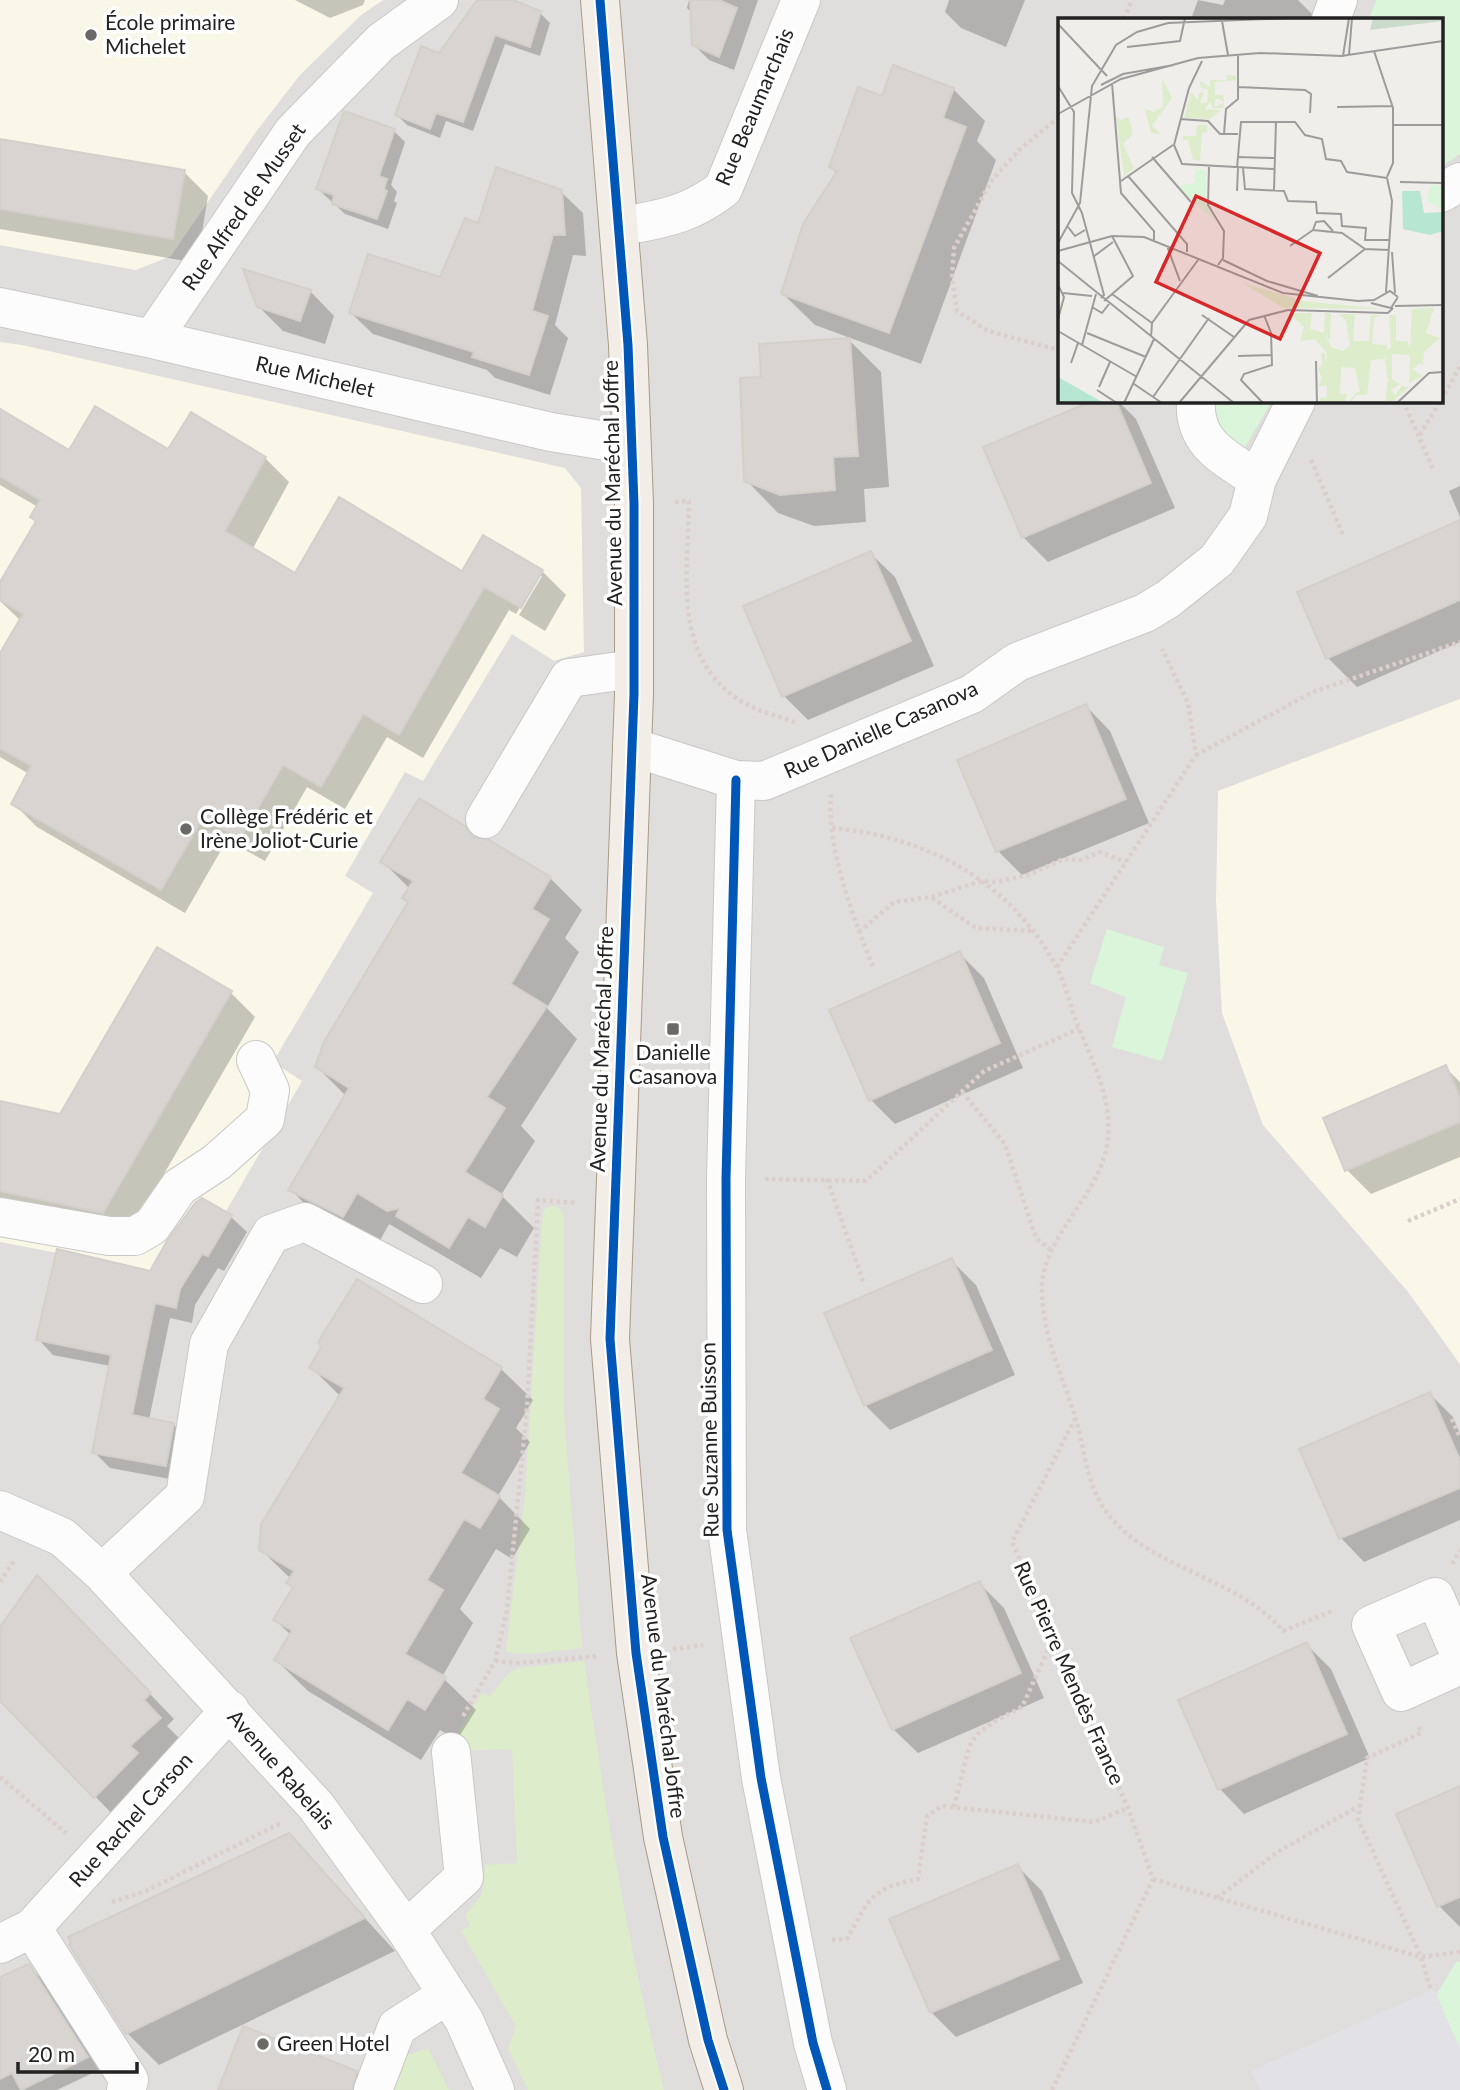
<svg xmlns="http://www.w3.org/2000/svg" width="1460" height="2090" viewBox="0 0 1460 2090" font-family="Lato,sans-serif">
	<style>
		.residential { fill: #dfdedc; fill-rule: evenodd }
		.education { fill: #f8f7e8 }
		.grass { fill: #ddeccb }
		.park { fill: #daf5da }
		.plaza { fill: #e2e1e5 }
		.shadow { fill: #0003 }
		.building { fill: #d7d4d2; stroke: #d3d0cc; stroke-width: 2 }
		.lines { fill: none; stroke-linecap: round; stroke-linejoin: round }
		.minor-casing { stroke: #c9c8c7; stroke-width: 40 }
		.major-casing { stroke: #a79c86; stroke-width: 40 }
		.path { stroke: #dccecd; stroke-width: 4.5; stroke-dasharray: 3.5 3.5; stroke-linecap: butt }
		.minor { stroke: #fdfcfc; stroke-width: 38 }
		.major { stroke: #f3ede7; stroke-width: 38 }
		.cycleway-casing { stroke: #fff; stroke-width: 13 }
		.cycleway { stroke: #0057b8; stroke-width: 9 }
		.poi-dot { fill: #6a6968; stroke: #fff; stroke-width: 2.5 }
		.labels { text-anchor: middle; stroke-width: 7; stroke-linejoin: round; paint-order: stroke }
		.poi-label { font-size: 21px; fill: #222; stroke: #fff; text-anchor: start }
		.street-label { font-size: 21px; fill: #222; stroke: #fff }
		.inset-road { fill: none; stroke: #9e9c9b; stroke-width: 2 }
		.view { fill: #d62828; fill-opacity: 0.15; stroke: #d62828; stroke-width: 3.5 }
		.inset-edge { fill: none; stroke: #222; stroke-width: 3.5 }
	</style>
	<rect width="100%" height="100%" fill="#f0eeeb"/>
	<!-- residential -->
	<path class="residential" d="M383,0h1077v699l-99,40 48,554 51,71v726h-1460v-1845l136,25 119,-137 44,-57 63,-62zM1059,19h382v382h-382z"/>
	<!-- education -->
	<path class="education" d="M0,0h383l-21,14 -63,62 -44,57 -84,123 -35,14 -136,-25z
		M0,342l22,3 543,123 16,20 3,164 -30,9 -42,-27 -89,147 -18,-9 -60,104 28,17 -100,169 29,19 -76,130 6,4 -24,41 -6,-2 -20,23 -182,-35z
		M1460,699v665l-51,-71 -146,-168 -41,-112 -6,-113 2,-109z"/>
	<!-- grass -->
	<path class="grass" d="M550,1206l8,1 6,8v197l18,236 -53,6 -23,-2 19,-157 18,-285z
		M584,1661c21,145 44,287 80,429h-136l-20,-42 8,-22 -55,-95 9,-5 -5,-10 17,-22 3,-29 32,-2 -5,-114 -53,2 -4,-13 27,-45 8,3 18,-22 11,-6z
		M428,2048l21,42h-57l13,-34z"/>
	<!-- park -->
	<path class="park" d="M1376,0h84v154l-19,13v-148h-72z
		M1211,401h61l-27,46c-22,-10 -34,-21 -34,-46z
		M1107,929l57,18 -5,18 29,8 -26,88 -50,-14 14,-50 -36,-14z
		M1456,1962h4v87l-24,-54z"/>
	<!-- plaza -->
	<path class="plaza" d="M1434,1989l26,60v41h-200l-9,-19z"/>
	<!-- shadow -->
	<path class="shadow" d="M295,0h70l-2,5 -33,13z
		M479,0h30l31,13 10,10 -10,33 -35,-12 -32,87 -27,-10 -6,17 -33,-13 -10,-10z
		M689,0h69l-24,70 -25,-10 -15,-15 -2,-32 -5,-5z
		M949,0h76l-19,47 -45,-19 -16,-16z
		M1198,0l25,5 2,-5h73l19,19h-126z
		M953,89l32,32 -8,20 19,19 -75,204 -106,-39 -32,-31 54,-120 -6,-7 52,-69z
		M394,131l11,11 -14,43 6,7 -3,9 3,2 -9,26 -43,-15 -27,-25z
		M0,141l184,31 24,24 -11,67 -197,-34z
		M561,192l22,21 3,43 -13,-1 -18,70 13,13 -18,57 -55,-17 -8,-8 -114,-36 -22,-21 90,-34 39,-54z
		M310,291l24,25 -9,28 -42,-13 -25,-25z
		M849,340l32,32 8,115 -25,2 2,33 -52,4 -36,-13 -32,-33 17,-102z
		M1097,401h21l18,18 39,89 -127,54 -25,-25 -38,-89z
		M0,411l70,41 99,-1 96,7 24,24 -37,68 44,26 246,-5 24,24 -21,36 -26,-16 23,-39h-4l-22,38 -7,-4 -86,148 -36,-21 -42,72 -38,-22 -42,74 -38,-21 -42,73 -148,-86 -24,-24 16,-29 -29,-17v-101l21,-35 -21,-20v-16l37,-63 -5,-5 6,-10 -38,-22z
		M1460,486v31l-11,-26z
		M1460,522v120l-103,45 -29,-29z
		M870,553l25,24 39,89 -126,54 -24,-24z
		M1086,706l24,25 39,92 -127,52 -24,-24z
		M464,827l12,13 12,2 62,36 32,32 -17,28 14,14 -32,56 30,31 -56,87 14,15 -34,54 33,33 -17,29 -17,-9 -19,30 -92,-54 -13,24 -54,-27 -32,-32 56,-93 -29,-29 93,-164v-14l-27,-27z
		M959,953l25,25 39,90 -128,56 -24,-24z
		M231,993l24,24 -127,219 -128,-28v-106l61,14z
		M1446,1068l14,14v75l-89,37 -24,-24z
		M231,1217l16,15 -23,39 -6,-3 -23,37 -3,18 -22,-5 -21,102 25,5 15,15 -8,41 -71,-13 -16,-16 16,-86 -57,-11 -15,-16 113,-66z
		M952,1261l24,24 39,90 -125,55 -25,-25z
		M311,1367l190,2 32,31 -17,28 14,14 -32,54 32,33 -18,30 -16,-10 -36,60 13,14 -31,54 34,33 -19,30 -17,-10 -19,30 -113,-69 -32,-31 15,-25 -16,-15 19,-32 -5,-5 2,-4 -30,-29 80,-153z
		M1430,1394l23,23 7,17v86l-96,42 -23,-24 -40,-88z
		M979,1583l25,25 40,90 -126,55 -25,-24z
		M62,1602l112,117 -7,7 17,17 -65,78 -119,-123v-68z
		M1306,1644l25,25 39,89 -126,56 -24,-25z
		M1460,1788v139l-21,-21z
		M289,1835l106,116 -236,114 -32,-32z
		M1017,1866l25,25 41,92 -127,54 -25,-25z
		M28,1966l13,12 58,92 -42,20h-57v-111z
		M356,2072l18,18h-152z"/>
	<!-- building -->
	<path class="building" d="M477,0h36l28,11 -11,36 -35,-12 -32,87 -27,-9 -6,16 -35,-14 26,-69 18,7z
		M690,0h29l18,8 -18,49 -27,-12z
		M893,65l61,23 -11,30 23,9 -77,206 -108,-39 22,-70 34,-53 -8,-4 29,-80 24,9z
		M344,111l51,18 -16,47 8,3 -3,10 3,2 -10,28 -45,-15 2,-9 -18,-6z
		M0,139l185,31 -12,69 -173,-30z
		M496,167l66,23 3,45h-12l-21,76 16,5 -19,59 -57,-18 2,-5 -125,-39 19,-59 72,23 25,-59 13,5z
		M243,269l68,21 -11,31 -43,-14z
		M850,338l8,118 -25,1 2,33 -55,5 -36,-14 -4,-103 21,-1 -2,-33z
		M1092,401h24l35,82 -129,55 -39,-91z
		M95,406l73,43 23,-37 75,45 -41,74 70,42 44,-76 123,74 21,-36 60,35 -22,38 -37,-21 -85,148 -36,-21 -42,73 -38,-22 -43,74 -37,-21 -42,72 -150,-86 20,-38 -31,-18v-95l23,-39 -23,-14v-18l36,-61 -6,-4 10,-17 -40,-24v-67l69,41z
		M1460,520v80l-134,59 -29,-67z
		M871,551l40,90 -129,56 -39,-91z
		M1086,704l40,95 -130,53 -39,-92z
		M419,798l46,28 8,11 16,3 62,37 -19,32 17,10 -38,65 36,22 -60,91 18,11 -40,64 38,23 -18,32 -17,-10 -19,31 -53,-32 4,-8 -13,3 -30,-18 -14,24 -55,-27 61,-102 -34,-21 9,-25 84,-140 -6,-4 11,-17 -33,-19z
		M157,947l75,44 -129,222 -103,-22v-90l60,13z
		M960,951l40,92 -131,58 -40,-91z
		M1446,1065l14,33v24l-115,49 -22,-53z
		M202,1198l30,17 -24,41 -6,-2 -22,35 -4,19 -21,-5 -23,112 42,8 -8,43 -74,-13 19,-98 -75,-15 21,-91 93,22 17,-30 28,-38z
		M952,1258l40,92 -128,56 -40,-93z
		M357,1279l145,88 -19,32 16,10 -38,64 39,23 -20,32 -16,-9 -37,61 16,10 -38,64 41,23 -21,33 -18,-11 -19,31 -114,-70 18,-30 -19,-10 20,-33 -7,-4 8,-12 -35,-21 2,-26 83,-136 -35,-20 12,-21 -3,-5z
		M1430,1392l30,68v28l-121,51 -40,-90z
		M37,1575l114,118 -7,7 17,18 -31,28 8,7 -44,45 -94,-97v-74z
		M980,1581l41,92 -129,57 -42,-92z
		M1307,1642l40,92 -129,56 -40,-90z
		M1460,1786v111l-23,10 -41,-93z
		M289,1833l76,85 -239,116 -57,-89 2,-2 -3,-6z
		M1018,1864l41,95 -129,54 -41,-94z
		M29,1964l59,93 -67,33 -9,-17 -12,6v-102z
		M243,2026l114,45 -5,19h-134z"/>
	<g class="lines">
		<!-- minor casing -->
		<g class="minor-casing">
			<path id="minor" d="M1331,19l7,-19
				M1441,193l19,-11
				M619,227c43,-9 67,-10 104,-38l78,-189
				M0,307l152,32 399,93 80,13
				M152,339l141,-207 88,-90 58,-42
				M1196,401c-3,43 30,57 61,78
				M632,747l104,33 28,1 208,-87 45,-32 128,-49 23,-14 49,-39 31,-44 9,-37 39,-78
				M736,780l-10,399 1,351 34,248 52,265 14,47
				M485,819l84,-141 65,-9
				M0,1217l109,19h26l17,-10 27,-39 38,-25 48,-43 5,-29 -14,-30
				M0,1510l62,27 40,36 214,233 90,124 58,90 31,70
				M102,1573l83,-77 24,-152 62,-110 34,-12 118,62
				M1460,1655l-25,-58 -64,28 30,67 59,-27
				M32,1928l97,152 -3,10
				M406,1930l58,-53 -13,-125
				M0,1944l32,-16 198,-218
				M373,2090l24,-63 50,-32"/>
		</g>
		<!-- major casing -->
		<g class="major-casing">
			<path id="major" d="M600,0l28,345 6,159v190l-24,645 26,314 27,184 45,203 16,50"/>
		</g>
		<!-- path -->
		<path class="path" d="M1124,19l8,-19
			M1059,117l-40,33 -27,30 -38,68 -2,30 5,33 31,20 71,19
			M1441,400l19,-33
			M1403,401l30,68
			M1420,435l20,-34
			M1311,460l33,77
			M675,502l14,-1c-1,78 -20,168 67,208 13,5 28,9 41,14
			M1196,755l117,-63 147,-50
			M831,794c-5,52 23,127 43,175
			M832,828c94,8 178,53 224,138 10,18 14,41 22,60 16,39 36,76 29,119 -8,50 -64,93 -65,141 -1,45 19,87 33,130 7,22 9,46 17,68 29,84 138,84 191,147l52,-21
			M932,898l44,30 56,3
			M859,932l35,-30 37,-5 51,-16 14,1 32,-7 35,-16 17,1 20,-8 25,10
			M1057,967l139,-212 -8,-52 -26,-54
			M962,1092l43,52 31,94 16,13
			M765,1179l101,2 118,-110 95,-42
			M827,1179l37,105
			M1408,1221l52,-22
			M1452,1419l8,18
			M1452,1564l8,-14
			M0,1582l15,-23
			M673,1649l30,-4
			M495,1661l23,2 81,-7
			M463,1716l32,-55 12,-51 20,-202 11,-208 38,3
			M1419,1727l2,6 -54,25 -9,61 63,138 10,34
			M0,1777l66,56
			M954,1807l15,-60 8,-13 18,-13 27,-14 31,-68
			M1153,1879l268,78 39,-5
			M1217,1898l62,-47 80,-45
			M112,1902l34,-11 135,-68
			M832,1940l15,-1c23,-42 24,-50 71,-60l9,-63 15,-10 152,16 34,-14
			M1052,2090l101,-211 -25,-71 -116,-266 63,-123"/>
		<!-- minor -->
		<use href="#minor" class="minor"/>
		<!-- major -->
		<use href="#major" class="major"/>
		<!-- cycleway casing -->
		<g class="cycleway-casing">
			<path id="cycleway" d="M600,0l28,345 6,159v190l-24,645 26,314 27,184 45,203 16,50
				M736,780l-10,399 1,351 34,248 52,265 14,47"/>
		</g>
		<!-- cycleway -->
		<use href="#cycleway" class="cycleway"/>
	</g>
	<!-- markers -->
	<g class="poi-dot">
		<circle cx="91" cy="35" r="7"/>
		<circle cx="186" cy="829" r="7"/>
		<rect x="666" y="1022" width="14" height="14" rx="3.5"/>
		<circle cx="263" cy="2044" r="7"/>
	</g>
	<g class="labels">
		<!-- poi labels -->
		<g class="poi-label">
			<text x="105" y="30">École primaire<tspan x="105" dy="24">Michelet</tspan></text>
			<text x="200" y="824">Collège Frédéric et<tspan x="200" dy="24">Irène Joliot-Curie</tspan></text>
			<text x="673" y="1060" text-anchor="middle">Danielle<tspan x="673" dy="24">Casanova</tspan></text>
			<text x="277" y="2051">Green Hotel</text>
		</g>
		<!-- street labels -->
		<g class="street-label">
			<text transform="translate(755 107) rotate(-67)" y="7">Rue Beaumarchais</text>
			<text transform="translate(244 207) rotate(-55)" y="7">Rue Alfred de Musset</text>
			<text transform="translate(315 377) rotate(13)" y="7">Rue Michelet</text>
			<text transform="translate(613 483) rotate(-91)" y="7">Avenue du Maréchal Joffre</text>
			<text transform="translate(881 730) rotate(-24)" y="7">Rue Danielle Casanova</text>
			<text transform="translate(602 1049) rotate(-88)" y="7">Avenue du Maréchal Joffre</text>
			<text transform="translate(710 1440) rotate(-91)" y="7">Rue Suzanne Buisson</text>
			<text transform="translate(1069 1673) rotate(66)" y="7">Rue Pierre Mendès France</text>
			<text transform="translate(663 1696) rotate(83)" y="7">Avenue du Maréchal Joffre</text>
			<text transform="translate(281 1770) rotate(49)" y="7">Avenue Rabelais</text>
			<text transform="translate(131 1820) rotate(-48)" y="7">Rue Rachel Carson</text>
		</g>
	</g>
	<!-- overview -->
	<g transform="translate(1058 18)">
		<rect width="385" height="385" fill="#f0eeeb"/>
		<path d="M169,57l9,1v4l-21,2v13h8l1,7 -8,-4 -2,9 10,-4 -1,5h-10l-3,-6 -5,7 16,1 -11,9 -26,-1 7,-26 7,8 1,-7 5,-1 -4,11h7l1,-14 -7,-1 -1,-7 10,6v-7h17zM104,60l10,20 -20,28 9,8 -10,-1 -6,-24 9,3 9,-5zM58,98l5,4 8,-3 4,17 -10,10 11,24 -10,8zM139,107h10v7l-5,1 -2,28 -7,-1 -5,-20h-5v-4h13zM185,265l60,18 81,8 -101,-1zM376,290l-8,25 14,5 -16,14 -1,13 -4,-2 -6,6 9,7 -13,7 1,-28 -18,-1v25l8,5 -9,6 4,5 7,-9 7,1 -18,16h-6l3,-24 -4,-25v5l-13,1 -4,35h-11l-6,8v-3l7,-8h3l-5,-24 -14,-1 -1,27h7l-2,9h-25v-5l7,-1v-11h-9l4,-7 -4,-11 4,-3 -1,-12h4l1,13 1,-13 -12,-14 -15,2 4,-14 -15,-14h23l-2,16 14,4 1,-20h6l-1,27 -4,-4 5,11 12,4 7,-5 -4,-25 -7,-7h16l-2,27h16l2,-26h10l-7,3 -2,26 16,1 -2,5 5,-3 -2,-32h7v26h11l3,7 2,-39z" fill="#ddeccb"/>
		<path d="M315,0h70v3l-73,9z" fill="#cadbca"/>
		<path d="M137,151l11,1v34l10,18 -39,-36 18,-3zM372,167l13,1v24l-16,-9z" fill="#daf5da"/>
		<path d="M344,173h18l4,22 19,-1v19l-13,4 -27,-6zM0,359l46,26h-46z" fill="#b7e6d2"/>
		<path class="inset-road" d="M164,3l6,34M0,6l49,52M69,29l53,-6 5,-23M316,33l19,57v55l-6,14M291,37l3,-37M283,38l102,-15M285,38l6,-38M144,43l-13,27 -15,57 8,19 92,5M54,65l9,110 33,38v9M43,67l22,-11 51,-9M0,68l16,26 -2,81 10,20 22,82 -3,3M180,69l67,3 6,4 -1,19M279,89l56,-1M0,96l63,-35 77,-21 62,-5 83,3M122,101l28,2 12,13h18M336,107h49M166,116l2,-25 12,-10v-45M94,139l39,45M179,139l37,1M151,149l-1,38 16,26 -1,27 -5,7M179,150l4,-46h54l10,13 17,4 4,20 15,2 6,11 40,6M185,150l2,21 39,2 4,10 28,1 1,11 24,1 1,12 24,2 -1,12h25M70,158l59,68v8M63,163l52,-36M342,164l43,1M216,172l2,-69M179,173l1,-23M10,209l7,9 10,-6M255,212l29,3 23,16 24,1M255,212l3,-8 8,-1 9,10M0,225l22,-40 12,-117 24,-41 21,-13 31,-9 121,-5M109,228l13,35M232,228l23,-16M0,233l54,-15 32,1 139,56 75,8 16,-1 16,-9 8,6M334,234l3,41M35,239l20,-15M165,242l44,21 51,15M0,243l176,142M270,260l37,-29M0,267l6,12 -6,22M328,274l6,-91 -5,-23M5,275l29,3M54,276l40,29M46,283l29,-25 -21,-40M313,285l20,5 7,-11M337,288l48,-1M34,289l10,6 7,-9M144,297l32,22M0,313l79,46M29,315l59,24M93,319l1,-14 46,-63M24,327l14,-51M180,338l34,-1M258,343l1,42M13,345l7,-20M76,366l28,19M41,369l11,-25M39,372l20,13M95,379l56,-79M66,385l30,-64M121,385l70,-83 39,-10 100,3 5,-5M205,385l-22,-23 3,-6 28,-9 -1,-32 -7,-18M339,385l32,-30 14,-1"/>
		<path class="view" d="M138,178l124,57 -40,86 -124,-57z"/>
		<rect width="385" height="385" class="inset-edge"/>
	</g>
	<!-- scale -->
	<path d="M18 2062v10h119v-10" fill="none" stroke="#222222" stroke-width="3.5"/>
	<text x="28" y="2062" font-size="21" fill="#222222" stroke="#ffffff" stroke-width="5" paint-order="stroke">20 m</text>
</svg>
